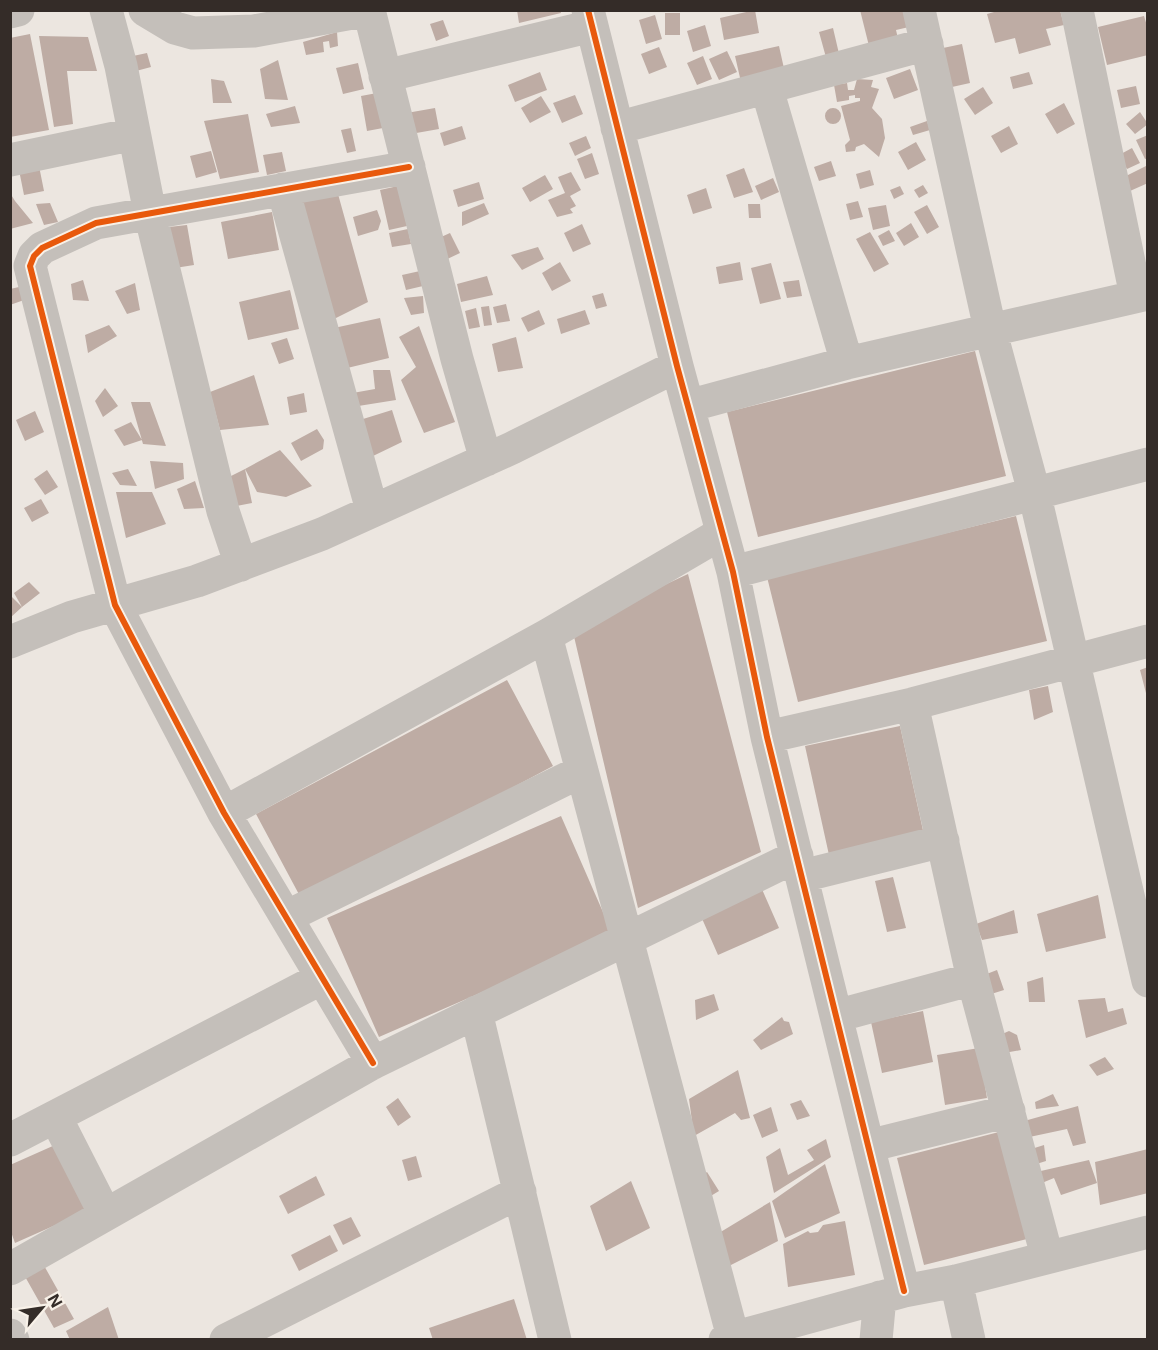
<svg xmlns="http://www.w3.org/2000/svg" width="1158" height="1350" viewBox="0 0 1158 1350" font-family="Inter,sans-serif">
	<style>
		.building { fill: #beaca4 }
		.lines { fill: none; stroke-linecap: round; stroke-linejoin: round }
		.minor { stroke: #c4bfba; stroke-width: 33 }
		.cycleway-casing { stroke: #f8f1e8; stroke-width: 10 }
		.cycleway { stroke: #e8590c; stroke-width: 6 }
	</style>
	<rect width="100%" height="100%" fill="#ece6e0"/>
	<!-- building -->
	<path class="building" d="M517,10h43l1,3 -42,10z
		M755,10l4,23 -35,7 -4,-22z
		M860,10h44l5,17 -13,3 3,13 -29,7z
		M1001,10h59l4,15 -18,4 5,16 -32,9 -4,-16 -20,5 -8,-29z
		M665,13h15v22h-15z
		M655,15l7,24 -16,5 -7,-24z
		M1144,16l4,13v26l-41,10 -9,-38z
		M443,20l6,16 -13,5 -6,-17z
		M705,25l6,21 -18,6 -6,-21z
		M833,28l7,30 -13,3 -8,-29z
		M337,32l1,14 -8,2 -1,-7 -6,1 1,10 -18,3 -3,-13z
		M30,34l19,96 -39,7v-99z
		M39,36l49,1 9,34h-30l6,53 -19,3z
		M962,44l8,39 -18,4 -9,-39z
		M779,46l6,27 -44,9 -6,-26z
		M659,47l8,20 -18,7 -8,-20z
		M727,51l10,21 -18,8 -10,-21z
		M147,53l4,14 -15,4 -3,-15z
		M703,56l9,23 -15,6 -10,-22z
		M278,60l10,40 -23,-1 -5,-30z
		M358,63l6,26 -21,5 -7,-26z
		M910,69l8,21 -24,9 -8,-21z
		M540,72l7,18 -32,12 -7,-17z
		M1029,72l4,12 -20,5 -3,-12z
		M211,79l13,2 8,22h-19z
		M857,79l16,1 -2,7 8,2 -7,19 10,11 3,19 -6,19 -15,-13 -8,3 -1,4 -9,1 -1,-7 5,-5 -9,-34 19,-5v-3h-5v-3l-6,1v4l-12,2 -3,-17 13,-2 1,7h6z
		M1136,86l4,18 -19,4 -4,-18z
		M983,87l10,16 -18,12 -11,-16z
		M377,93l6,35 -16,3 -6,-35z
		M575,95l8,19 -21,9 -9,-20z
		M541,96l10,16 -21,11 -9,-15z
		M1064,103l11,21 -18,10 -12,-20z
		M295,106l5,17 -29,4 -5,-13z
		M825 116a8 8 0 1 1 16 0a8 8 0 1 1-16 0Z
		M435,108l4,21 -34,6 -4,-21z
		M1140,112l8,12 -13,10 -9,-10z
		M248,114l11,58 -39,7 -16,-58z
		M927,121l3,9 -17,5 -3,-8z
		M462,126l4,13 -22,7 -4,-13z
		M1009,126l9,18 -17,9 -10,-17z
		M351,128l5,23 -9,2 -6,-23z
		M1148,135v23l-3,1 -9,-19z
		M586,136l5,12 -16,8 -6,-13z
		M916,142l10,18 -18,10 -10,-18z
		M1132,148l8,15 -13,6 -8,-14z
		M211,151l6,21 -21,6 -6,-22z
		M282,152l4,19 -19,4 -4,-20z
		M592,153l7,21 -14,5 -8,-20z
		M831,161l5,15 -17,5 -5,-14z
		M39,166l5,25 -20,4 -5,-25z
		M1146,166l2,17 -18,8 -6,-14z
		M744,168l9,24 -19,6 -8,-23z
		M870,170l4,15 -14,4 -4,-15z
		M571,172l10,18 -11,6 6,10 -6,3 3,4 -16,4 -9,-17 17,-7 -7,-16z
		M545,175l8,14 -23,13 -8,-14z
		M773,178l6,14 -18,8 -6,-14z
		M479,182l5,17 -26,8 -5,-17z
		M923,185l5,8 -9,5 -5,-8z
		M398,186l9,40 -18,4 -9,-40z
		M900,186l4,8 -10,5 -4,-9z
		M706,188l6,20 -19,6 -6,-19z
		M10,193l5,8 18,22 -23,6z
		M338,194l30,108 -34,17 -34,-117z
		M858,201l5,16 -13,3 -4,-16z
		M50,203l8,19 -14,3 -8,-21z
		M484,203l5,11 -27,12v-14z
		M748,204h12l1,14h-12z
		M886,205l4,21 -17,4 -5,-22z
		M927,205l12,22 -12,7 -13,-22z
		M377,210l4,11 -3,9 -20,6 -5,-19z
		M272,212l7,38 -51,9 -7,-37z
		M911,223l8,14 -15,9 -8,-13z
		M582,224l9,20 -18,8 -9,-19z
		M187,225l7,40 -19,3 -6,-41z
		M408,229l3,15 -19,3 -3,-14z
		M889,230l6,11 -12,5 -5,-10z
		M870,232l19,32 -15,8 -18,-33z
		M450,233l10,20 -19,9 -11,-20z
		M538,247l6,12 -22,11 -11,-15z
		M560,262l11,19 -19,10 -10,-18z
		M740,262l3,18 -24,4 -3,-17z
		M771,263l10,36 -21,5 -9,-36z
		M420,271l3,15 -17,4 -4,-15z
		M487,276l6,19 -32,7 -4,-18z
		M83,280l6,21 -16,-1 -2,-16z
		M799,280l3,16 -15,2 -4,-16z
		M135,283l5,27 -13,4 -12,-23z
		M19,287l5,13 -14,5v-16z
		M290,290l9,39 -51,11 -9,-38z
		M603,293l4,13 -11,3 -4,-13z
		M423,296l1,17 -13,2 -7,-17z
		M506,304l4,17 -13,2 -4,-16z
		M489,306l3,19 -8,1 -3,-19z
		M476,308l4,19 -11,2 -4,-18z
		M539,310l6,14 -17,8 -7,-14z
		M585,310l5,14 -29,10 -4,-15z
		M380,318l9,40 -46,11 -9,-41z
		M109,325l8,11 -29,17 -3,-18z
		M419,326l36,96 -31,11 -23,-53 15,-13 -17,-30z
		M516,337l7,31 -25,4 -6,-28z
		M287,338l7,21 -15,5 -8,-21z
		M975,351l31,125 -248,61 -31,-125z
		M373,370h17l6,30 -44,7 -5,-13 28,-5z
		M254,375l15,50 -49,5 -10,-38z
		M105,388l13,18 -15,11 -8,-16z
		M304,393l3,19 -17,3 -3,-18z
		M131,402h19l16,44 -23,-2z
		M392,410l10,32 -29,14 -10,-37z
		M35,411l9,21 -19,9 -9,-21z
		M131,422l11,18 -18,6 -10,-16z
		M317,429l7,11 -1,9 -22,12 -10,-18z
		M280,450l32,36 -26,11 -29,-5 -12,-23z
		M150,461l33,2 1,16 -29,10z
		M128,469l9,17 -17,-1 -8,-12z
		M245,469l7,34 -26,5 -1,-29z
		M47,470l11,17 -13,8 -11,-16z
		M195,481l9,27 -20,1 -7,-20z
		M116,492h36l14,32 -40,14z
		M41,499l8,14 -17,9 -8,-14z
		M1016,516l31,125 -249,61 -31,-125z
		M688,574l73,278 -123,56 -66,-280z
		M29,582l11,11 -18,14 -8,-14z
		M10,595l12,12 -12,11z
		M1148,667v30h-1l-7,-27z
		M507,680l46,86 -251,134 -46,-86z
		M1048,686l5,26 -19,8 -5,-30z
		M900,726l24,109 -95,20 -24,-109z
		M561,816l52,119 -234,102 -52,-119z
		M893,877l13,51 -19,4 -12,-51z
		M761,887l18,41 -61,27 -18,-41z
		M1098,895l8,43 -60,14 -9,-38z
		M1014,910l4,23 -36,7 -6,-16z
		M997,970l7,20 -16,5 -4,-20z
		M1043,977l2,25h-16l-2,-20z
		M714,994l5,16 -23,10 -1,-20z
		M1105,998l3,14 15,-4 4,16 -41,14 -8,-38z
		M923,1011l10,51 -51,11 -11,-51z
		M782,1017l2,4 5,1 4,12 -32,16 -8,-10z
		M1009,1031l8,4 4,15 -17,3 -4,-18z
		M979,1048l8,50 -42,7 -8,-50z
		M1105,1057l9,12 -17,7 -8,-11z
		M738,1070l12,48 -9,2 -6,-7 -41,23 -5,-37z
		M1053,1094l6,12 -23,3 -1,-7z
		M398,1098l13,19 -13,9 -12,-19z
		M801,1100l9,16 -13,4 -7,-16z
		M1078,1106l8,37 -13,3 -6,-17 -47,10 -3,-16z
		M771,1107l7,24 -16,7 -9,-23z
		M999,1132l28,107 -103,26 -27,-107z
		M826,1139l5,18 -57,36 -8,-36 14,-9 8,27 26,-15 -7,-10z
		M64,1141l30,67 -79,35 -5,-14v-64z
		M1044,1145l2,16 -16,5 -5,-15z
		M1148,1149v44l-48,12 -5,-43z
		M416,1156l6,21 -14,4 -6,-21z
		M1089,1160l8,23 -36,12 -7,-17 -17,7 -5,-12z
		M825,1164l15,49 -55,25 -13,-37z
		M707,1172l12,19 -15,9 -7,-21z
		M316,1176l9,19 -37,19 -9,-18z
		M631,1181l19,47 -44,23 -16,-45z
		M770,1202l8,39 -51,26 -13,-31z
		M351,1217l10,19 -18,9 -10,-20z
		M845,1221l10,54 -67,12 -5,-43 25,-13 2,2 8,-1 5,-7z
		M330,1235l8,16 -39,20 -8,-16z
		M42,1262l32,57 -20,9 -31,-55z
		M514,1299l13,41h-94l-4,-12z
		M108,1307l11,33h-49l-4,-9z"/>
	<g class="lines">
		<!-- minor -->
		<path class="minor" d="M106,10l15,56 29,147 73,298 18,54
			M145,10l30,18 18,5 61,-2 115,-21
			M369,10l88,349 29,101
			M588,10l89,356 56,206 34,165 137,554
			M919,10l71,319 44,163 114,489
			M1077,10l59,286
			M10,12l8,-2
			M385,76l207,-50
			M767,89l80,274
			M617,128l310,-84
			M10,160l124,-26
			M283,189l89,321
			M688,406l159,-43 301,-69
			M733,572l415,-108
			M546,636l187,701
			M10,642l62,-25 125,-36 125,-47 190,-86 165,-82
			M912,704l61,275 74,277
			M767,737l145,-33 236,-63
			M224,813l322,-177 176,-103
			M802,876l141,-35
			M286,917l296,-146
			M476,1012l79,328
			M836,1016l137,-37
			M373,1063l-149,-250 -109,-208 -85,-339 4,-10 8,-8 54,-25 313,-56
			M56,1118l49,96
			M10,1140l312,-162
			M868,1146l141,-35
			M10,1269l363,-206 424,-207
			M956,1281l13,59
			M10,1335l3,5
			M226,1340l294,-148
			M725,1340l179,-49 52,-10 192,-49
			M876,1340l4,-43"/>
		<!-- cycleway casing -->
		<g class="cycleway-casing">
			<path id="cycleway" d="M588,10l89,356 56,206 34,165 137,554
				M373,1063l-149,-250 -109,-208 -85,-339 4,-10 8,-8 54,-25 313,-56"/>
		</g>
		<!-- cycleway -->
		<use href="#cycleway" class="cycleway"/>
	</g>
	<!-- border -->
	<rect width="1158" height="1350" fill="none" stroke="#342c28" stroke-width="24"/>
	<!-- north arrow -->
	<g transform="translate(42 1308) rotate(61)" stroke="#f8f1e8" stroke-width="4.5" paint-order="stroke">
	<path d="M0-4.5L10 22L0 15L-10 22Z" fill="#342c28"/>
	<text y="-9" font-size="16" font-weight="bold" text-anchor="middle" fill="#342c28">N</text>
	</g>
</svg>
